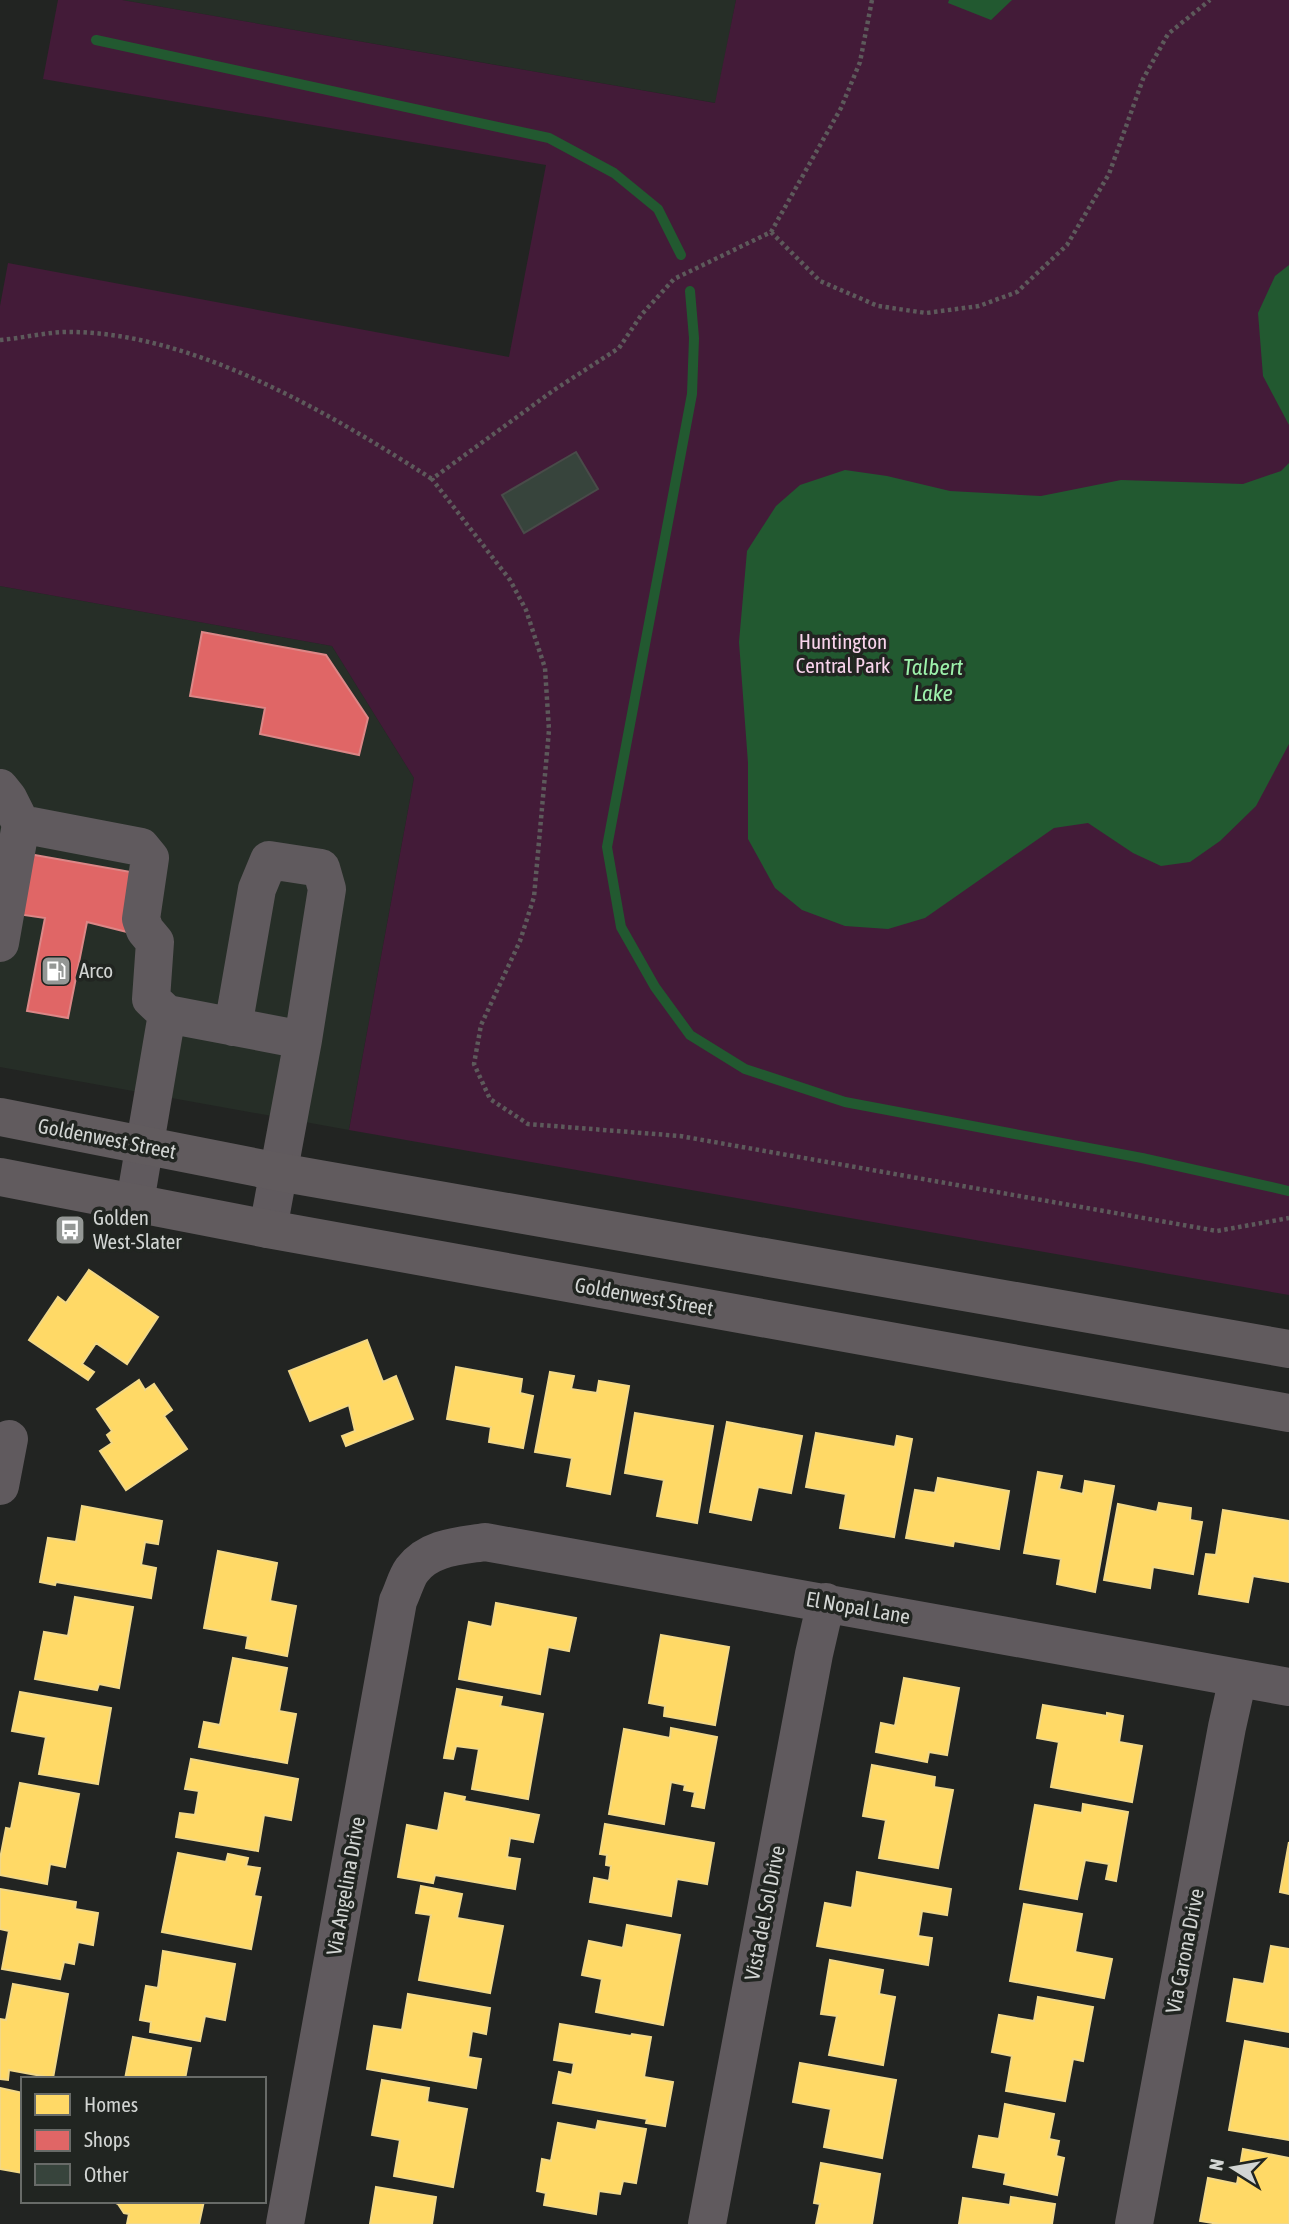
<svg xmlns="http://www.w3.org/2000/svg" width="1289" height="2224" viewBox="0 0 1289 2224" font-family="'Asap Condensed',sans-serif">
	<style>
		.built { fill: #262e27 }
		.green { fill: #431b38 }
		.water { fill: #225930 }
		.homes { fill: #ffd966; stroke: #f2d887; stroke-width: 2 }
		.shops { fill: #e06666; stroke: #dc8787; stroke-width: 2 }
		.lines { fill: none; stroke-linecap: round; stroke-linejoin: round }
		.stream { stroke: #225930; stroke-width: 10 }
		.building { fill: #37443c; stroke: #494b49; stroke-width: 2 }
		.path { stroke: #5d5a5b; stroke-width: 4.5; stroke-dasharray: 3.5 3.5; stroke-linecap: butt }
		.minor { stroke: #605a5e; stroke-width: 38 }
		.major { stroke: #615b5e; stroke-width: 38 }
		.labels { text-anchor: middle; stroke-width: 7; stroke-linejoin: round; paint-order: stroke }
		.park-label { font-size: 21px; fill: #f9d4ec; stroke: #212521 }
		.poi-label { font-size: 21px; fill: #d2d5d3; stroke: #212521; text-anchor: start }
		.street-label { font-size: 21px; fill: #d2d5d3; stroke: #212521 }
		.water-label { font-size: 23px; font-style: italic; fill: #9df1ab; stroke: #212521 }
	</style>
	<rect width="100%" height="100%" fill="#222422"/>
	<!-- built -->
	<path class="built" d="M122,0h614l-20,103z
		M0,586l332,60 82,132 -65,352 -349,-63z"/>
	<!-- green -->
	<path class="green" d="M58,0h64l593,103 21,-103h553v1295l-940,-165 65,-352 -82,-132 -332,-60v-280l8,-43 501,94 37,-192 -503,-86z"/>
	<!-- water -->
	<path class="water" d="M949,0h63l-21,20 -43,-17z
		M1289,265v160l-26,-49 -5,-63 17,-37z
		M1289,463v281l-33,62 -36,35 -30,21 -29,4 -28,-13 -45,-30 -34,5 -129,90 -37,11 -43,-3 -43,-16 -27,-22 -27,-49v-76l-9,-121 8,-91 29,-45 24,-21 45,-15 42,6 63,15 91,5 80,-16 122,4 38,-13z"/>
	<!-- homes -->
	<path class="homes" d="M89,1270l69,47 -31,47 -31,-21 -14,21 12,8 -6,8 -59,-40 29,-43 8,6z
		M367,1340l16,42 13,-6 17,43 -67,27 -4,-10 13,-5 -6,-26 -39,16 -21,-50z
		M456,1367l66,12 -2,14 13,3 -10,52 -34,-6 2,-15 -44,-8z
		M550,1372l24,4 -3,13 26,4 2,-12 30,5 -19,108 -43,-8 5,-28 -37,-6z
		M139,1380l6,10 9,-6 18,26 -8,6 23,33 -61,41 -26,-39 12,-8 -5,-8 5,-4 -15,-22z
		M635,1413l78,13 -16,97 -40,-7 7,-36 -39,-7z
		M727,1422l75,14 -11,57 -33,-6 -7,33 -41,-8z
		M816,1433l79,14 2,-11 15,3 -18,98 -54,-9 6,-34 -40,-7z
		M1038,1472l24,4 -3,13 24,5 2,-13 29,5 -19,106 -38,-8 4,-25 -37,-6z
		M938,1478l71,13 -10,58 -45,-8 -1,5 -47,-8 9,-48 20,3z
		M1159,1503l32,5 -1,12 12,2 -9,52 -40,-7 -3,21 -46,-8 14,-76 39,8z
		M82,1506l80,15 -4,23 -13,-2 -4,23 15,3 -5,30 -95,-16 -1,3 -15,-3 8,-44 28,4z
		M1223,1510l66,11v61l-36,-6 -5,26 -49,-8 7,-40 10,1z
		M218,1551l59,12 -7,38 26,5 -9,50 -41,-8 2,-12 -44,-8z
		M75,1597l58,10 -14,81 -20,-4 -2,6 -62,-11 9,-47 24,4z
		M496,1603l80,15 -7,33 -21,-4 -8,47 -81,-15 10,-57 23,5z
		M661,1635l68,12 -14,78 -51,-9 1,-10 -16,-3z
		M233,1658l54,10 -8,43 17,3 -9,49 -88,-16 5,-25 16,3z
		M904,1678l55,10 -12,67 -18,-3 -2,10 -51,-10 5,-29 14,3z
		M457,1689l45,8 -2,9 43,8 -15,85 -56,-10 7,-40 -23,-3 -3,13 -9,-1z
		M20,1692l91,16 -13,76 -59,-10 7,-37 -34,-6z
		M1043,1705l64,11v-3l16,3 -4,26 23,4 -10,56 -81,-15 8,-45 -22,-4z
		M671,1728l46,9 -13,71 -12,-2 3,-14 -11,-2 1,-5 -14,-3 -7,42 -55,-10 15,-85 46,9z
		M191,1759l107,20 -7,41 -27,-5 -6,36 -82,-14 4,-24 15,2 4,-24 -14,-2z
		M872,1765l63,12 -1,10 19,3 -15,78 -59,-10 7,-38 -23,-4z
		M20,1783l59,11 -14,73 -15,-3 -3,20 -47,-9v-16l6,-31 5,1z
		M445,1793l20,4 -1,4 75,14 -6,27 -23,-4 -3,19 13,2 -5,30 -80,-14 -2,8 -35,-6 9,-52 31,6z
		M1083,1804l45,8 -12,69 -10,-2 3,-15 -24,-4 -8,39 -57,-10 15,-84 47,8z
		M605,1824l109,19 -7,41 -30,-5 -6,37 -81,-14 4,-24 15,3 2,-15 -5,-1 1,-10 -7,-1z
		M1289,1842v52l-9,-2z
		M178,1853l48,9 2,-8 20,4 -2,8 14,2 -6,28 7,1 -10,52 -89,-17z
		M857,1872l94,17 -4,26 -25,-4 -4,25 14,2 -4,27 -111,-19 8,-43 27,5z
		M421,1886l41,8 -5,24 46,8 -13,67 -71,-13 12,-65 -15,-2z
		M0,1889l76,13 -1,7 23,4 -5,32 -15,-3 -4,22 -10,-2 -4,17 -58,-10 7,-38 -9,-2z
		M1024,1904l58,10 -7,38 37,7 -8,39 -94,-17z
		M627,1925l53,10 -17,90 -67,-13 6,-33 -20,-4 7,-34 34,7z
		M1271,1946l18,3v83l-62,-11 7,-42 30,5z
		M163,1951l72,13 -10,56 -20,-4 -5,25 -50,-9 1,-10 -11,-2 6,-34 12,2z
		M830,1960l53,10 -4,24 16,3 -12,68 -54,-10 8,-39 -16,-2z
		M13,1984l55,10 -15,84 -44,-8 -1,10 -8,-1v-60l6,1z
		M408,1994l82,14 -4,26 -14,-3 -4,26 13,2 -5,29 -109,-19 7,-43 28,4z
		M1038,1997l55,10 -10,54 -10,-2 -8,42 -59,-10 6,-35 -20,-4 7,-37 35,6z
		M560,2024l71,12 1,-2 19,3 -7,40 29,5 -8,44 -19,-3 1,-4 -94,-16 6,-31 13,3 2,-12 -20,-3z
		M133,2037l58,11 -6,31h-60z
		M1245,2041l44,8v91l-60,-10z
		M800,2063l96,17 -14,78 -58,-11 7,-38 -38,-7z
		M382,2080l47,8 -2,14 40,7 -14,78 -59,-11 6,-36 -28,-5z
		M0,2088l23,5v80l-23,-4z
		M1005,2104l49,10 -5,25 10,2 -3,15 8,2 -7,37 -53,-11 2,-11 -33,-6 6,-31 20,3z
		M598,2121l48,8 -10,54 -13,-2 -3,13 -21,-3 -3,23 -52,-9 2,-12 -9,-2 5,-32 9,2 7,-38 38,7z
		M1243,2149l46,9v66h-70l-19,-3 8,-43 29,6z
		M821,2163l59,11 -8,50h-56l4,-20 -6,-1z
		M376,2187l60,10 -4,27h-62z
		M1011,2197l44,7 -3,20h-93l4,-26 47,7z
		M112,2201h92l-5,23h-72l2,-10 -5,-1 -6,-9z"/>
	<!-- shops -->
	<path class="shops" d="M202,632l124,23 42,63 -9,37 -99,-21 5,-26 -75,-12z
		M29,854l113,20 -15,58 -40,-10 -19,96 -41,-7 18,-93 -28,-4z"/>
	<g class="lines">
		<!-- stream -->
		<path class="stream" d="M96,40l453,98 65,35 44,36 23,46
			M690,291l4,47 -2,56 -85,453 14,80 34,60 35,48 55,34 100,33 297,56 147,33"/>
	</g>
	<!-- building -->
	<path class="building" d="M576,452l22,37 -74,44 -22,-38z"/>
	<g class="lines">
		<!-- path -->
		<path class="path" d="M872,0l-12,62 -19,46 -70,124 -97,47 -32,35 -23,34 -65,42 -122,89 78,101 16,30 19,58 4,62 -15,167 -14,44 -39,84 -7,39 16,35 38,25 152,12 537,95 72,-13
			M771,232l49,49 58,25 48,7 53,-7 38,-14 50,-47 42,-71 34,-95 25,-45 42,-34
			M0,340c24,-2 50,-9 75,-8 123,3 256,82 357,147"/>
		<!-- minor -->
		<path class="minor" d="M0,788l8,10 13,26 120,23 9,11 -9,61 4,11 10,12 -4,57 16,15 136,26 -35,189
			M0,943l21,-119
			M233,1027l24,-138 12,-29 52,8 6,21 -24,151
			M135,1202l32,-188
			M0,1486l9,-47
			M285,2224l113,-623c5,-10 8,-23 14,-31 17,-23 48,-24 73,-28l804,145
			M707,2224l107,-570 12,-52
			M1134,2224l93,-497 11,-49"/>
		<!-- major -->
		<path class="major" d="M0,1117l279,55 1010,177
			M0,1177l268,52 1021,184"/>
	</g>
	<!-- icons -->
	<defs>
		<g id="fuel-square" transform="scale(1.575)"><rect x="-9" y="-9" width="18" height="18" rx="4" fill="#949795" stroke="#212521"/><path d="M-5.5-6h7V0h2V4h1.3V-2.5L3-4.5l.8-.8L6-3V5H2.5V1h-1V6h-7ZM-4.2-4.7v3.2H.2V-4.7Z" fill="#fff"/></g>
		<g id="bus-square" transform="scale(1.575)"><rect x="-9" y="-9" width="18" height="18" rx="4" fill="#949795" stroke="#212521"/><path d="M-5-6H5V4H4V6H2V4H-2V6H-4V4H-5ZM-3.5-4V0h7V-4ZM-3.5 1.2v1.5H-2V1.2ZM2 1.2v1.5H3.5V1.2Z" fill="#fff"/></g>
	</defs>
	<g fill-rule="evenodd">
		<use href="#fuel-square" x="56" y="971"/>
		<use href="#bus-square" x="70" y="1230"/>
	</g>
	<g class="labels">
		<!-- park labels -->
		<g class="park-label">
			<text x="843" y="649">Huntington<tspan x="843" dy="24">Central Park</tspan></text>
		</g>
		<!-- poi labels -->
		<g class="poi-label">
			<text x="79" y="978">Arco</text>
			<text x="93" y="1225">Golden<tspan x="93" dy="24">West-Slater</tspan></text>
		</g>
		<!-- street labels -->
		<g class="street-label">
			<text transform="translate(107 1139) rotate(11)" y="7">Goldenwest Street</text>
			<text transform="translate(644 1297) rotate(10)" y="7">Goldenwest Street</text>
			<text transform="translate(858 1608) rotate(10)" y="7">El Nopal Lane</text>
			<text transform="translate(346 1886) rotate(-80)" y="7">Via Angelina Drive</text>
			<text transform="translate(765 1913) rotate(-79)" y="7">Vista del Sol Drive</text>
			<text transform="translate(1185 1951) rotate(-79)" y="7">Via Carona Drive</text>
		</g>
		<!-- water labels -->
		<g class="water-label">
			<text x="933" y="675">Talbert<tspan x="933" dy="26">Lake</tspan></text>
		</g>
	</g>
	<!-- legend -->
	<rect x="21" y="2077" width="245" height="126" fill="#212521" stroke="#686b68" stroke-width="2"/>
	<rect x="35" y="2094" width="35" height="21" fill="#ffd966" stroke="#686b68" stroke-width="2"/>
	<text x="84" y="2112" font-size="21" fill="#d2d5d3">Homes</text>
	<rect x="35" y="2130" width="35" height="21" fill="#e06666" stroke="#686b68" stroke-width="2"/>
	<text x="84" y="2147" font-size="21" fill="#d2d5d3">Shops</text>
	<rect x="35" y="2164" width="35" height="21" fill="#37443c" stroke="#686b68" stroke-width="2"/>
	<text x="84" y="2182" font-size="21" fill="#d2d5d3">Other</text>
	<!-- north arrow -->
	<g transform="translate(1233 2168) rotate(281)" stroke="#212521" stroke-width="5" paint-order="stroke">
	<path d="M0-5L12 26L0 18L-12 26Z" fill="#d2d5d3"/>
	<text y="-10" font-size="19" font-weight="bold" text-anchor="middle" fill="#d2d5d3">N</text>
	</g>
</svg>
